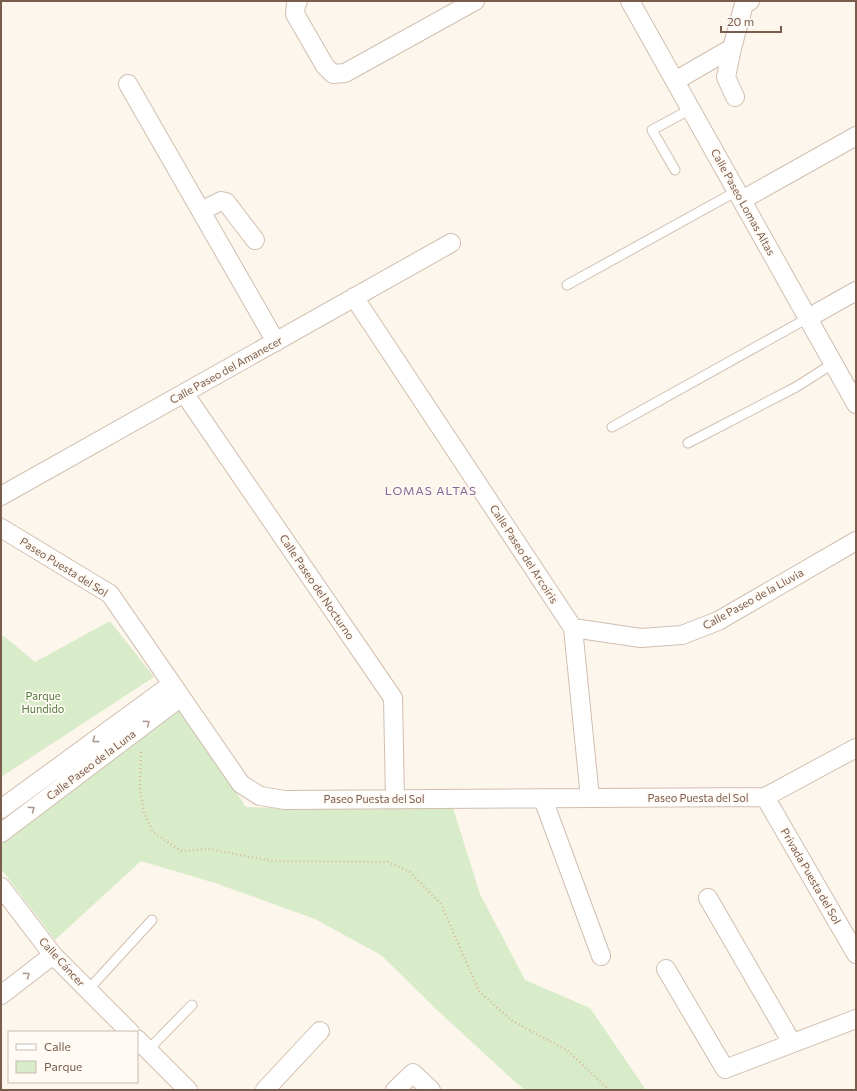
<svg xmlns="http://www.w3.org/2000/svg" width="857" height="1091" viewBox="0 0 857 1091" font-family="Commissioner,sans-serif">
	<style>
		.green { fill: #d8ecc9 }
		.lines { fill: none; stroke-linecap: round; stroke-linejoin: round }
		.lane-casing { stroke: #d1beb0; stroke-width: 11 }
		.street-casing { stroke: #d1beb0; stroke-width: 20 }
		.path { stroke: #d9b8a5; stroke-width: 2.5; stroke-dasharray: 1 3; stroke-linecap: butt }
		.lane { stroke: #fff; stroke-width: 9 }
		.street { stroke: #fff; stroke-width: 18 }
		.oneway { stroke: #af9d94 }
		.labels { text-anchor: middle; stroke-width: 3.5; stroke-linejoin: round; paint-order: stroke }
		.street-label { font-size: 11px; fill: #7a5c4d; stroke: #fffaf3 }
		.park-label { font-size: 11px; fill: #537a41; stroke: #fffaf3 }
		.neighbourhood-label { font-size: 12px; letter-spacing: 1px; fill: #846695; stroke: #fffaf3 }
	</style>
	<rect width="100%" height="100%" fill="#fdf6ec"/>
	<!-- green -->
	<path class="green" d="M110,621l44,56 -153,100v-141l4,1 30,25z
		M179,710l67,97 68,2 139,-1 27,86 45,86 65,28 56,82h-121l-11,-9 -78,-72 -55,-54 -66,-36 -97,-35 -77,-23 -86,79 -54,-71v-25z"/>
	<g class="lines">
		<!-- lane casing -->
		<g class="lane-casing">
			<path id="lane" d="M675,170l-23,-40 39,-21
				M567,285l170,-94
				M612,427l196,-109
				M688,443l108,-56 38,-24
				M88,990l64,-70
				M148,1050l44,-45"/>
		</g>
		<!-- street casing -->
		<g class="street-casing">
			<path id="street" d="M298,1l-2,3 -1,10 30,52 8,8 12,-1 130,-72
				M630,1l226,403
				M675,81l57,-33
				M128,84l148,258
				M735,97l-9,-20 6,-29 12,-44 6,-3
				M742,200l114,-64
				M201,211l20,-10 5,1 29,38
				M354,297l219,331 17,170
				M808,318l48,-27
				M184,393l209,305 2,101
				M1,496l450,-253
				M1,528l109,66 131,190 19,12 25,4 480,-3 91,-49
				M573,628l68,10 41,-3 36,-14 138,-80
				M765,797l91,157
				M543,799l58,157
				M1,809l171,-125
				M1,833l180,-136
				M1,887l52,68 77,77
				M708,898l84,145
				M666,969l59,100 131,-50
				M1,995l52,-40
				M137,1039l51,51
				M265,1090l55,-59
				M395,1090l18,-17 18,17"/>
		</g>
		<!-- path -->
		<path class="path" d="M141,752l-1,36 4,25 9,19 28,19 28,-2 63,12 116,1 22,10 31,32 38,87 32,29 57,31 41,39"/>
		<!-- lane -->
		<use href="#lane" class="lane"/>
		<!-- street -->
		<use href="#street" class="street"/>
	</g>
	<!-- one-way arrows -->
	<defs><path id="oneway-chevron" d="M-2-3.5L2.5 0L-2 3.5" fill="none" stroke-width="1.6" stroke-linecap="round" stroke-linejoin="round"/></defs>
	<g class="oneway">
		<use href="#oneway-chevron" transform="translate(147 723) rotate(-37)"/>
		<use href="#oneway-chevron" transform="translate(95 740) rotate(144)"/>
		<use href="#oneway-chevron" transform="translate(32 809) rotate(-37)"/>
		<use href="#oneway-chevron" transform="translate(27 975) rotate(-37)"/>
	</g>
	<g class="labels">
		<!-- street labels -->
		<g class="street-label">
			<text transform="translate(743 202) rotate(61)" y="4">Calle Paseo Lomas Altas</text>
			<text transform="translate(226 370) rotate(-29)" y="4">Calle Paseo del Amanecer</text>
			<text transform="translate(524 554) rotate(57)" y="4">Calle Paseo del Arcoíris</text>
			<text transform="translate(64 567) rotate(32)" y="4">Paseo Puesta del Sol</text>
			<text transform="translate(317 587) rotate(56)" y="4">Calle Paseo del Nocturno</text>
			<text transform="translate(753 599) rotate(-29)" y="4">Calle Paseo de la Lluvia</text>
			<text transform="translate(91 765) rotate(-37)" y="4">Calle Paseo de la Luna</text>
			<text x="698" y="802">Paseo Puesta del Sol</text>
			<text x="374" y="803">Paseo Puesta del Sol</text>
			<text transform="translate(811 876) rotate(60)" y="4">Privada Puesta del Sol</text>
			<text transform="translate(62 962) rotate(48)" y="4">Calle Cáncer</text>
		</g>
		<!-- park labels -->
		<g class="park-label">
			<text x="43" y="700">Parque<tspan x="43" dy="13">Hundido</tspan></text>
		</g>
		<!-- neighbourhood labels -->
		<g class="neighbourhood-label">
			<text x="431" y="495">LOMAS ALTAS</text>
		</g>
	</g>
	<!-- border -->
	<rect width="857" height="1091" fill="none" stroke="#7a5c4d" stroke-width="4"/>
	<!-- legend -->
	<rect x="8" y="1031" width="130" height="52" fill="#fffaf3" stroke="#cabbb1"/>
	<rect x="16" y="1044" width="20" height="6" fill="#ffffff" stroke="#cabbb1"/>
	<text x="44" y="1051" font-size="12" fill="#7a5c4d">Calle</text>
	<rect x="16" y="1061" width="20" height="12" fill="#d8ecc9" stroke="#cabbb1"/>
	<text x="44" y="1071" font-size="12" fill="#7a5c4d">Parque</text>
	<!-- scale -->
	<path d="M721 26v6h60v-6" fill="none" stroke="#7a5c4d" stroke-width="2"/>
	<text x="727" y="26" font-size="12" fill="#7a5c4d" stroke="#fffaf3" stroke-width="3" paint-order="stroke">20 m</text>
</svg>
